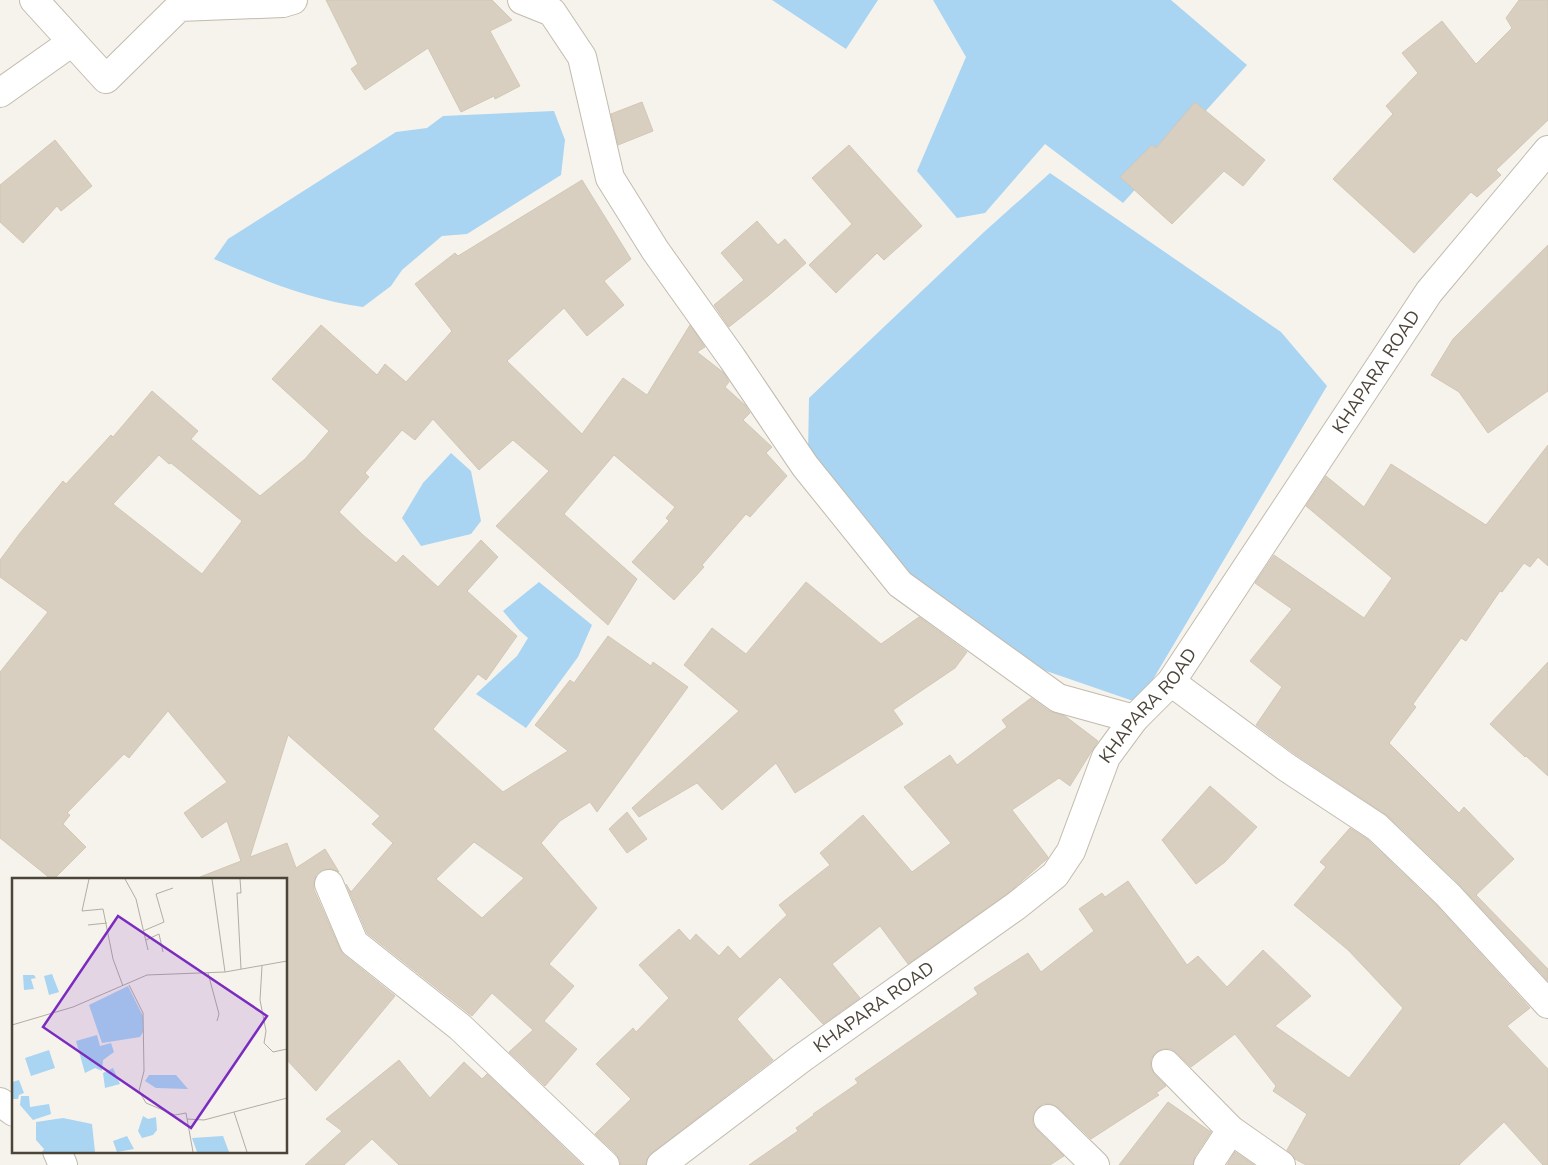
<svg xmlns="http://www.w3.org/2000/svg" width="1548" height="1165" viewBox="0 0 1548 1165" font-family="'Nunito Sans',sans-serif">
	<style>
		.water { fill: #a9d4f2 }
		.building { fill: #d8cfc1; stroke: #d3c7b4; fill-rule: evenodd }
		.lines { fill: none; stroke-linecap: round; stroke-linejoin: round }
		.minor-casing { stroke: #c2bbae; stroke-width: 30 }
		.minor { stroke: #fff; stroke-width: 28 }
		.labels { text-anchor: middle; stroke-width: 4; stroke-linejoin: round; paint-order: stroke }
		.street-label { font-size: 18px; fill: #4b4439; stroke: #fff }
		.inset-road { fill: none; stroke: #b2ada4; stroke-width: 1 }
		.view { fill: #7b2cbf; fill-opacity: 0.15; stroke: #7b2cbf; stroke-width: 2.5 }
		.inset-edge { fill: none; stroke: #4b4439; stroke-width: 2.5 }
	</style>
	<rect width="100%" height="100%" fill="#f6f3ec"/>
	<!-- water -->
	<path class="water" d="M772,0h106l-32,49z
		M933,0h238l76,65 -124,138 -78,-59 -60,69 -28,5 -40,-47 49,-114z
		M554,111l11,29 -4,35 -94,59 -25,2 -40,34 -11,16 -28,21c-53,-7 -100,-27 -149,-48l14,-20 168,-107 31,-4 16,-12z
		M1050,173l231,159 46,54 -188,317 -113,-39 -139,-104 -79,-106 1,-56 175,-166z
		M451,453l20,18 10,50 -10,13 -50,12 -19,-28 21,-35z
		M539,582l53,43 -14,32 -52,71 -50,-34 41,-38 11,-18 -9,-8 -16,-19z"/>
	<!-- building -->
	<path class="building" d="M326,0h166l20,20 -22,11 30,55 -25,13 -1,-3 -33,16 -33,-64 -63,42 -14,-21 7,-5z
		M1519,0h29v120l-52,50 5,5 -24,22 -6,-5 -57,61 -81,-74 60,-65 -7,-8 32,-33 -16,-20 40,-32 34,43 36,-36 -6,-10z
		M642,102l11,29 -35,14 -7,-31z
		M1195,102l70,58 -22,26 -19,-15 -52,53 -52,-47 32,-32 4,3z
		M55,140l37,46 -31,25 -4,-5 -34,37 -23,-21v-37z
		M849,145l73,81 -38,34 -7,-7 -41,40 -27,-28 43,-41 -40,-46z
		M582,180l49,79 -27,22 20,24 -37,31 -23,-28 -57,53 75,73 41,-56 24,17 43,-70 15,22 -8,5 27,21 5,9 -4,5 20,18 5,8 -7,7 29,27 -6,6 21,23 -37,41 -4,-3 -44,51 2,2 -30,33 -42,-38 37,-41 -3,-3 9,-11 -61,-52 -50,59 73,65 -29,46 -112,-99 53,-55 -36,-31 -34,30 -46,-51 -18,21 -13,-10 -37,43 4,4 -30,35 24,23 33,28 7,-8 35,32 43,-47 17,17 -31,34 50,45 -31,44 -8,-6 -45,55 70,63 65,-41 -33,-26 35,-45 4,3 34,-47 43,30 2,-4 35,25 -91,125 -7,-10 -30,19 -19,22 56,65 -48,56 25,22 -30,35 33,28 -32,37 -36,-34 24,-22 -41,-37 -20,23 -105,-83 -21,-49 5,8 42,-49 -21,-19 8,-8 -92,-81 -38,122 37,-14 9,25 29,-19 14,23 -8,-3 -9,1 -6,5 -2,7v8l26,59 4,6 51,41 -79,95 -30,-32v-180h-86v-2l41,-16 -14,-40 -25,17 -18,-25 43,-31 -59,-71 -39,47 -5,-4 -57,59 3,2 -7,9 23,23 -32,32h-3l-51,-41v-166l48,-60 -48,-35v-17l20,-27 43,-52 3,3 45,-49 2,2 39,-46 46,40 -7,8 69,57 45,-37 24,-28 -57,-52 49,-54 56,50 8,-11 21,18 46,-51 -37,-47 40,-31 3,3zM159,455l10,9 2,-1 71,58 -40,53 -89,-70zM474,842l50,36 -42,40 -46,-39z
		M757,221l21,24 7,-6 21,24 -38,33 -39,31 -15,-22 30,-25 -23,-27z
		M1548,245v146l-60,42 -29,-41 -28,-17 22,-36z
		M1548,445v121l-10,-9 -8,10 -6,-4 -22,29 -2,-1 -34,50 -5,-3 -48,66 3,3 -27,36 70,70 5,-6 50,52 -38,36 72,74v12l-89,-97 -71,-68 -93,-62 -39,-29 26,-38 -32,-26 42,-52 -37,-26 19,-28 90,63 28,-40 -86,-72 20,-30 38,31 27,-43 95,61z
		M806,582l75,62 38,-27 48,35 -12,16 -62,42 10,14 -108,69 -19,-30 -54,47 -25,-27 -58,34 -7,-9 107,-97 -55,-46 28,-37 34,26z
		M1548,662v114l-22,-20 -1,1 -35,-33z
		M1031,698l18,13 16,5 33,25 -28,45 -11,-8 -47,32 36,47 -1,2 -40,35 -99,70 -28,-38 -48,38 28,34 -37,26 -43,-47 -43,42 36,41 -121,93 -5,6 -1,6h-26v-5l-4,-6 -21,-20 36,-35 -35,-35 37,-36 3,4 33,-34 -30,-33 40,-36 11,12 6,-7 23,22 9,-10 12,13 47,-44 -8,-10 51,-40 -10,-12 43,-38 49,57 39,-29 -47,-56 46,-32 7,10 50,-38 -5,-7z
		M1210,786l47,41 -32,35 -29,22 -34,-44z
		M627,812l20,27 -20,14 -18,-24z
		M1350,828l17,11 70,67 93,102 -23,18 41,43v96h-5l-39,-43 -45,43h-153l-11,-6 -8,-9 20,-36 -34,-23 3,-5 -41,-52 -44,33 -14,-14 -6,-4h-8l-8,4 -4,6v9l4,7 11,11 -10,7 3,2 -68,44 -32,-31 -8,-4h-8l-6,4 -4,8v8l4,6 27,26 -14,9h-301l49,-34 -2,-3 18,-13 -1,-1 45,-31 -3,-4 123,-85 -4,-6 54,-35 13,19 53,-41 -15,-22 23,-16 3,4 23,-16 59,84 11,-9 29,31 36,-37 48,46 -36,30 74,52 54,-70 -55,-58 -54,-45 32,-38 -6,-5z
		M399,1060l31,38 34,-36 18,17 5,-5 95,91h-183l-27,-26 -28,26h-39l37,-34 -16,-12z
		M1168,1102l43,30 -16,24 -2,9h-74z
		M1235,1152l19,13h-27z"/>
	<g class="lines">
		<!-- minor casing -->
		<g class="minor-casing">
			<g id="minor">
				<path d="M34,0l72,79 73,-72 104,-4 10,-3"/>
				<path d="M522,0l30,12 30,45 28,121 45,72 77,108 73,108 95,118 158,114 76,21"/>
				<path d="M0,93l72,-51"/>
				<path d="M1171,682l115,85 91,60 71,68 100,109"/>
				<path d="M329,884l25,59 106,84 145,138"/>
				<path d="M1166,1064l65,66 50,35"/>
				<path d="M0,1102l14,10"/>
				<path d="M1048,1119l47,46"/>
				<path d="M57,1151l6,14"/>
				<path id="s1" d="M661,1165l141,-107 214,-152 39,-31 16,-24 35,-94 28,-38 37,-37 258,-390 119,-142"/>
				<path d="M1208,1165l23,-35"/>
			</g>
		</g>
		<!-- minor -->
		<use href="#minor" class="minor"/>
	</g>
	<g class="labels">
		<!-- street labels -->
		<g class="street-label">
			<text dy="6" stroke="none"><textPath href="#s1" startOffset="1090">KHAPARA ROAD</textPath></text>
			<text dy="6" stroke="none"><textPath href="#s1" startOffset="685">KHAPARA ROAD</textPath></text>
			<text dy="6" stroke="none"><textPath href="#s1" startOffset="265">KHAPARA ROAD</textPath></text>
		</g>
	</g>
	<!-- overview -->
	<g transform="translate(12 878)">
		<rect width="275" height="275" fill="#f6f3ec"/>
		<path d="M40,96l7,18 -10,3 -5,-19zM11,97h11l2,3 -5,1 3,10 -10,1zM116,108l15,30v16l-3,5 -38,6 -13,-38zM85,157l3,11 11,-3 3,9 -11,8 -1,11 -7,-3 -10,5 -9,-32zM37,172l6,18 -24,8 -6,-18zM101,190l7,16 -15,4 -2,-15zM137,197h27l12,14 -32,-1 -11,-7zM7,202l5,13 -5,2 -1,4h-6v-17zM9,218h8l1,11 19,-3 2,10 -18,6 -13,-15zM131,238l5,3 8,-2 1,13 -4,5 -11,3 -4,-7zM51,240l29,6 3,28h-53l2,-3 -8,-9v-18zM115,258l7,13 -17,3 -4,-11zM211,258l6,16h-32l-5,-14z" fill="#a9d4f2"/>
		<path class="inset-road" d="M77,1l-7,32 21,-2 10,50 10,27M113,1l11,20 12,51M200,1l13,93M228,1l1,14h-4l4,76M76,47l19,-2M131,53l21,-9 -8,-28 17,-6M134,62l13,-6 4,18M250,88l-2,34 6,31 -2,12 9,9 14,-3M196,95l11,41 -2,7M117,107l14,28 1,58 -5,20 7,12 29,12 11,-2 7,39M0,147l61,-18 74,-32 78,-3 62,-11M222,234l53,-14M175,241l17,1 30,-8 13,40"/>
		<path class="view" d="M106,38l149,100 -76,112 -148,-101z"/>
		<rect width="275" height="275" class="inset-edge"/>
	</g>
</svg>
